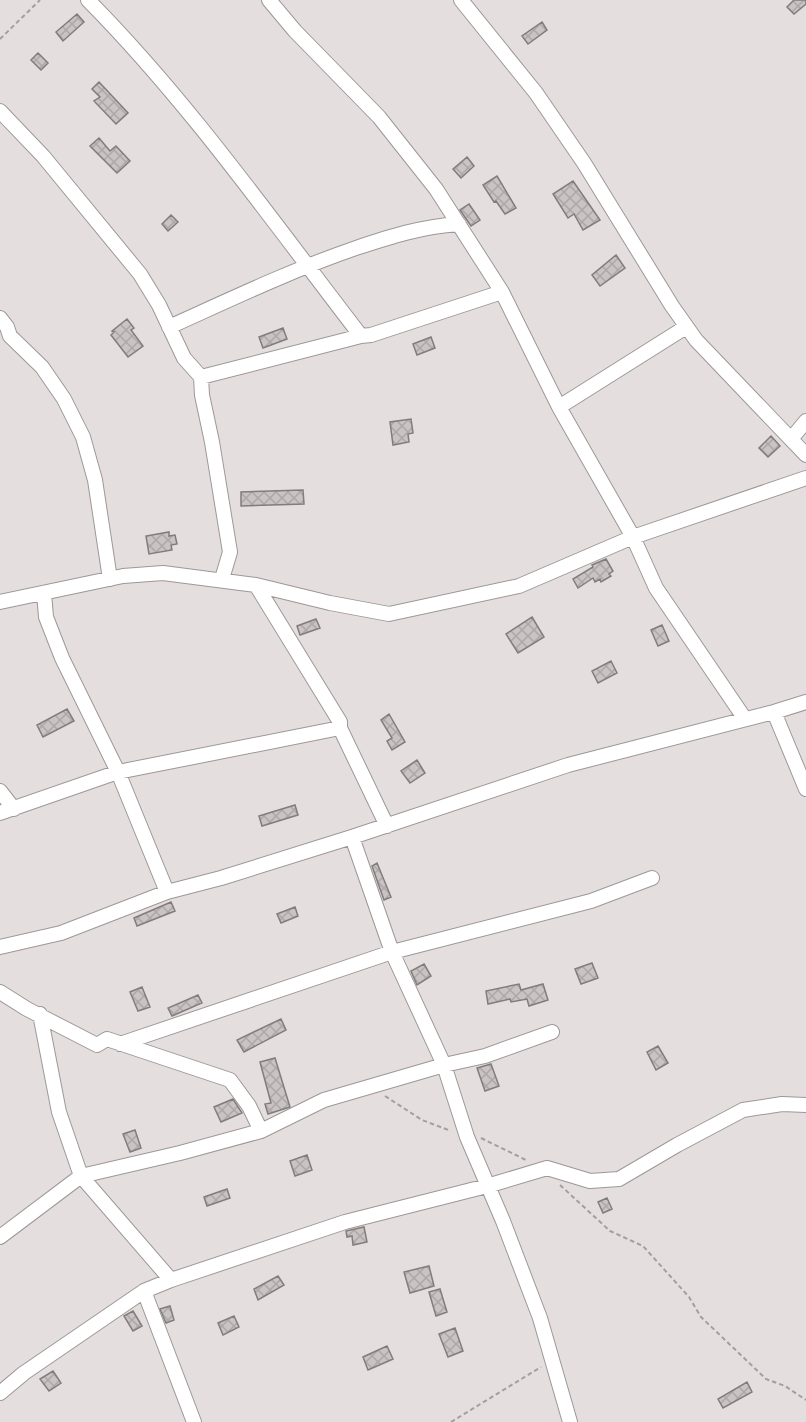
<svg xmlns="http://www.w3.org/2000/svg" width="806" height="1422" viewBox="0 0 806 1422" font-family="'Work Sans',sans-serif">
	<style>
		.building { fill: url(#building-cross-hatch); stroke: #827c7d; stroke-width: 1.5 }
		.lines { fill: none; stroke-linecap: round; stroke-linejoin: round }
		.minor-casing { stroke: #9d9897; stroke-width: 16 }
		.path { stroke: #a39f9e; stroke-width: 2; stroke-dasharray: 4.5 3; stroke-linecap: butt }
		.minor { stroke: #fff; stroke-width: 14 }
	</style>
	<defs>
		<pattern id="building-cross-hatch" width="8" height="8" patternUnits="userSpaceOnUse" patternTransform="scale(1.5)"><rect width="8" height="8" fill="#c9c3c4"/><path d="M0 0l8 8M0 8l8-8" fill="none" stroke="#aca7a8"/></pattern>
	</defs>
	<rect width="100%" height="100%" fill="#e4dfde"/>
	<!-- building -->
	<path class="building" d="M794,0h12v4l-12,10 -7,-7z
		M77,14l7,8 -21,19 -7,-9z
		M542,22l5,8 -19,14 -6,-8z
		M38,53l10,10 -7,7 -10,-10z
		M99,82l29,31 -12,11 -22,-23 6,-4 -8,-8z
		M99,138l11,13 6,-5 14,15 -13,12 -27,-27z
		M467,157l7,9 -13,12 -8,-9z
		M497,176l19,32 -11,6 -9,-13 -2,1 -11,-17z
		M573,181l27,39 -17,10 -9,-16 -6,4 -15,-24z
		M469,204l11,16 -9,6 -11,-16z
		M171,215l7,7 -10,9 -6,-7z
		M616,255l9,13 -25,18 -8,-11z
		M127,319l7,9 -3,2 12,16 -15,11 -17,-22 3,-3 -2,-1z
		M283,328l4,11 -24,9 -4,-11z
		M431,337l4,11 -18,7 -4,-11z
		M411,419l2,14 -5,1 1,8 -16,3 -3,-23z
		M771,436l9,10 -12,11 -9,-9z
		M303,490l1,14 -63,2v-14z
		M169,532v4l6,-1 2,9 -6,1 1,5 -23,4 -3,-18z
		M606,559l7,12 -4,3 2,2 -10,6 -1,-3 -5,3 -2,-4 -15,10 -5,-9 20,-12 -1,-2z
		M532,617l12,20 -26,16 -12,-19z
		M316,619l4,9 -20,7 -3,-9z
		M662,625l7,16 -11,5 -7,-16z
		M611,661l6,12 -19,10 -6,-12z
		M67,709l7,12 -31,16 -6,-12z
		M389,714l16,28 -13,8 -5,-9 5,-3 -11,-18z
		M417,760l8,13 -15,10 -9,-12z
		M295,805l3,10 -36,11 -3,-10z
		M377,863l14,34 -7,3 -12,-34z
		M171,902l4,9 -38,15 -3,-8z
		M295,907l3,9 -17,7 -4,-9z
		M592,963l6,15 -17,6 -6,-15z
		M424,964l7,12 -14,9 -6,-14z
		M519,984l2,6 22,-6 5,16 -19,6 -2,-7 -16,3 -1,-3 -22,5 -2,-13z
		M142,987l8,20 -12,4 -8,-19z
		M198,995l4,8 -30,13 -4,-8z
		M281,1019l5,11 -42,22 -7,-12z
		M658,1046l10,17 -12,7 -9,-18z
		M275,1058l15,49 -22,7 -3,-10 6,-1 -11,-41z
		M491,1064l8,22 -14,5 -8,-23z
		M233,1099l9,14 -21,9 -7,-15z
		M135,1130l6,18 -11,4 -7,-18z
		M307,1155l5,15 -17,6 -5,-15z
		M227,1189l3,9 -23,8 -3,-9z
		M607,1198l5,11 -9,4 -5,-11z
		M364,1227l3,15 -14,3 -1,-9 -5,1 -1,-6z
		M429,1266l5,20 -24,7 -6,-21z
		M278,1276l6,9 -26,15 -4,-11z
		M440,1289l7,23 -11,4 -7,-24z
		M170,1306l4,14 -8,3 -6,-14z
		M133,1311l9,15 -9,5 -9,-15z
		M234,1316l5,11 -16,8 -5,-12z
		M455,1328l8,23 -15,6 -9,-23z
		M387,1346l6,13 -25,11 -5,-13z
		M53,1371l8,12 -12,8 -9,-12z
		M747,1382l5,10 -29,16 -5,-9z"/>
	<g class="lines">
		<!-- minor casing -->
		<g class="minor-casing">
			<path id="minor" d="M88,0c101,102 185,222 273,336l10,-1 131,-43
				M269,0l26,31 84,86 57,72 66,103 57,115 74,130 23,51 89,131
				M461,0l75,93 48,70 88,143 24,34 110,115
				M0,111l43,45 97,118 19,31 25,53 17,19 160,-41
				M0,318l7,9 3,9 32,31 22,32 19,38 12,43 15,99
				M169,327c62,-28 123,-57 187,-79 36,-12 64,-21 103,-24
				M201,377l1,18 10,47 18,110 -8,27
				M559,407l127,-80
				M791,439l15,-18
				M44,593l2,24 16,41 56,114 49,120
				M0,602l123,-26 40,-3 93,12 74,18 59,11 130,-28 114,-49 173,-59
				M774,712l32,77
				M340,728l47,98
				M0,791l14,18
				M0,813l118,-41 222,-44v-6l-84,-137
				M352,837l40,115 52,113 23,72 36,84 37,97 30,104
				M0,947l61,-14 106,-41 54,-14 131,-41 216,-72 206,-53 32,-10
				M0,992l27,17 70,36 10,-6 123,41 19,26 12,25 -81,22 -99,23 -81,61
				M40,1014l19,98 22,64 90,104 -27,11 50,131
				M120,1044l272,-92 199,-51 61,-23
				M261,1131l63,-31 120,-35 41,-9 67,-24
				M171,1280l174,-58 142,-36 60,-18 43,13 29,-2 58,-34 66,-35 39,-6 24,1
				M0,1393l24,-20 120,-82"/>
		</g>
		<!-- path -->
		<path class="path" d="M0,39l40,-39
			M385,1096l37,24 29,11
			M481,1138l47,23
			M560,1185l50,46 33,15 46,51 12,20 65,62 19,7 21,14
			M451,1422l90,-55"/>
		<!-- minor -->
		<use href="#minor" class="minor"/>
	</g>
</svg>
